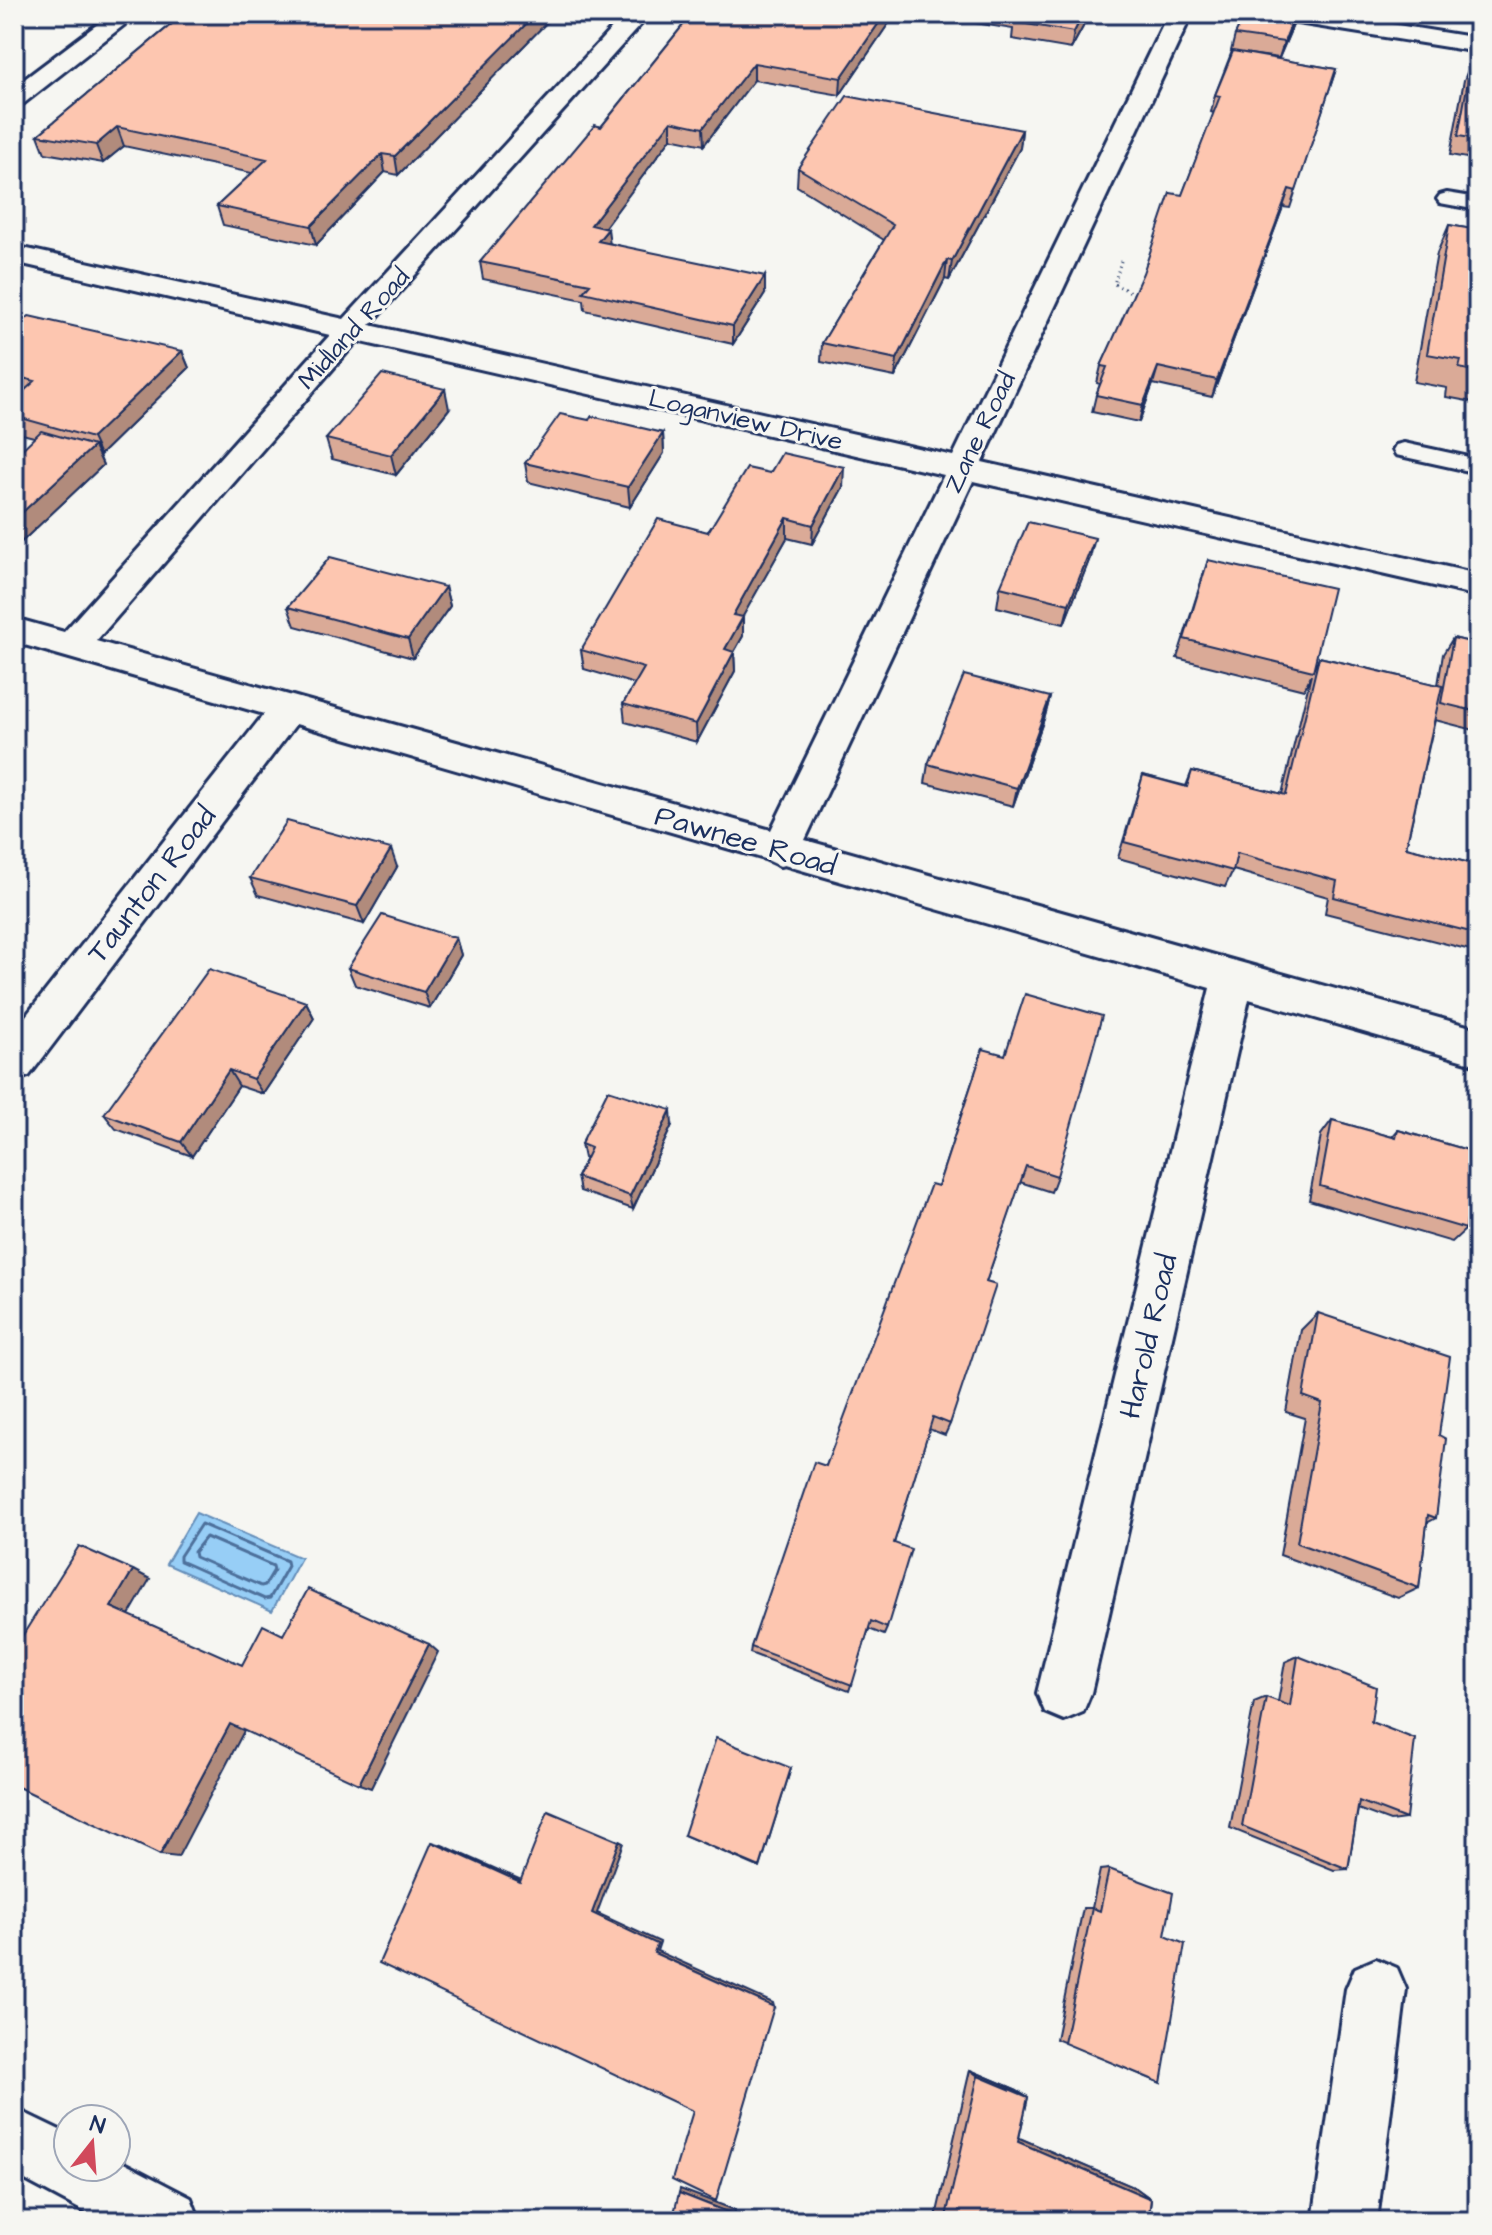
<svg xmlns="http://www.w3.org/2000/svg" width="1492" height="2235" viewBox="0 0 1492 2235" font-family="'Architects Daughter',sans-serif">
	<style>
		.water { fill: #97cef6; stroke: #658eb9; stroke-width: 2 }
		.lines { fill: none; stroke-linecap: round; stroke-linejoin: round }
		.shore { stroke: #4d6f9b; stroke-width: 3 }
		.service-casing { stroke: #1b2f5e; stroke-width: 6 }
		.minor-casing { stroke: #1b2f5e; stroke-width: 6 }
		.path { stroke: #1b2f5e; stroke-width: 3; stroke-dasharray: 1 4; stroke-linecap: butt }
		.service { fill: #f6f6f2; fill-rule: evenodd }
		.minor { fill: #f6f6f2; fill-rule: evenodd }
		.wall { fill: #daaa97; stroke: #1b2f5e; stroke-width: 2 }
		.shaded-wall { fill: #b18b7b; stroke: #1b2f5e; stroke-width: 2 }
		.building { fill: #fdc6b0; stroke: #1b2f5e; stroke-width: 2 }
		.labels { text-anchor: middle; stroke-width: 6; stroke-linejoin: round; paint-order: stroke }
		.far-street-label { font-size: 26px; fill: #1b2f5e; stroke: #f6f6f2 }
		.street-label { font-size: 30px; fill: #1b2f5e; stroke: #f6f6f2 }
	</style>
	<rect width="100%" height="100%" fill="#f6f6f2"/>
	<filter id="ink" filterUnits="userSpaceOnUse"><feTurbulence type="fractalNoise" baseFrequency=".0125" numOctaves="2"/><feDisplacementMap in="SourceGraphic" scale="16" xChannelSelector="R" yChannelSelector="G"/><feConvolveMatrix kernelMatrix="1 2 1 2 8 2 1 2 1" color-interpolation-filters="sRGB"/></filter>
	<g filter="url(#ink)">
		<!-- water -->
		<path class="water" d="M196,1513l105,45 -29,53 -106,-47z"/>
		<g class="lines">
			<!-- shore -->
			<path class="shore" d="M201,1524l86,37 1,5 -18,32 -5,1 -85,-38v-5z
				M206,1537l67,29 1,4 -9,15 -4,1 -66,-29 -1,-5z"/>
			<!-- service casing -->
			<g class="service-casing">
				<path id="service" d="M1447,193l31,5v12l-38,-7 -3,-4 3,-4z
					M1404,443l74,16v14l-82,-18 -3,-5 3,-5z"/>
			</g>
			<!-- minor casing -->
			<g class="minor-casing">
				<path id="minor" d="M111,14h27l-115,90 -9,3v-20z
					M625,14h25l-280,311 583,131 215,-442h24l-210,448 496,112v22l-505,-115 -168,359 673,189v36l-229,-66 -158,694 -8,19 -19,8 -19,-8 -8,-19 173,-705 -426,-123 -4,1 -15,-7 -469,-135 -267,352 -15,5v-50l250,-317 -250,-72v-24l50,14 266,-297 -316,-73v-16l330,73zM357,341l587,134 -173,355 -675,-189z
					M1273,14h56l149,24v14l-193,-31 -8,-2z
					M1376,1959l21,9 9,21 -29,232h-64l33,-232 9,-21z
					M14,2108l54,26v33h48v-8l75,39 9,23h-98l-88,-47z"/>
			</g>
			<!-- path -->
			<path class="path" d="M1121,261l-7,23 21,10"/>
			<!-- service -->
			<use href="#service" class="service"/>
			<!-- minor -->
			<use href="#minor" class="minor"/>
		</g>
		<!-- wall -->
		<path class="wall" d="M178,14h377l-157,161 -13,-3 -69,73 -93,-20 -6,-19 35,-33 -128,-27 -21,17 -58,-10 -7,-18 131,-109 -1,-4z
			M692,14h203l-55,81 -86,-15 -50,65 -33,-7 -67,90 4,1 1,14 156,51 -32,50 -148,-34 -1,-10 -101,-21 -3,-17 121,-135z
			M918,14h172l-19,35 -59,-10 1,-10z
			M1293,25l-14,33 -37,-5 94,16 -46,139 -7,-1 -71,190 -59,-13 -14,38 -47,-10 4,-17 4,-11 -3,-1 4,-17 81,-171 32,-82 -3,-1 4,-17 17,-44h-1l4,-16z
			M1472,60l6,1v99l-28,-5 14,-75z
			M1022,130l-2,18 -71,132 -4,-1 -50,98 -74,-15 1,-19 62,-103 -87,-54 1,-18z
			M1449,225l29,5v173l-32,-6 1,-9 -33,-6 23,-129z
			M14,330l168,21 7,17 -89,87h-1l4,10 -89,84 20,-112 -20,-5v-32l7,-6 -7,-2z
			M449,409l-53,66 -64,-16 -6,-20z
			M589,420l74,13 1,20 -34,54 -102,-25 -3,-19z
			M770,473l73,14 -31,57 -25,-6 -45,79 1,19 -9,16 1,19 -38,71 -72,-20 -2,-18 12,-20 -51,-15 -3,-19z
			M1090,558l-26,66 -67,-17 3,-20z
			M1208,560l105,110 6,-13 119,28 5,-31 10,-16 25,6v87l-43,-11 -29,127 72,18v87l-153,-39 3,-16 -95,-27 -8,17 -107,-29 25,-83 43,11 6,-15 90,23 29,-119 -7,15 -127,-32z
			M445,587l5,19 -37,52 -118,-32 -7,-19z
			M1050,697l-5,19 -32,90 -88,-23 3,-19z
			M397,867l-33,57 -106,-29 -8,-17z
			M456,938l5,17 -31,53 -75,-23 -7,-17z
			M306,1002l8,16 -51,76 -24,-8 -47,70 -76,-27 -12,-15z
			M983,1049l74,127 -6,16 -31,-10 -34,100 -36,142 -5,11 -16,-6 -35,114 -7,85 -3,7 -15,-6 -20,62 -99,-38 1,-6 75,-181 112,-280z
			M1332,1120l60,17 6,-7 80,23v76l-12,-3v3l-14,13 -143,-42 12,-65z
			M672,1125l-39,84 -53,-18 -3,-14 9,-18 -2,-1 -3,-14z
			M1318,1313l121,122 -3,83 -9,5 -8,65 -21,10 -118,-43 25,-137 -19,-6 15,-82z
			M1298,1656l73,66 35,97 -16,2 -32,-12 -10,60 -14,1 -104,-42 24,-126 12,-5 12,5 7,-40z
			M791,1768l-31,100 -76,-33z
			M1109,1869l56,67 -4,147 -105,-44 27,-131h9l8,-38z
			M970,2070l47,20 11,7 -9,41 117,50 15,11 -3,22h-213z"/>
		<!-- shaded-wall -->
		<path class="shaded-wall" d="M536,14h19l-157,161 -3,-19z
			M885,14h10l-55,81 1,-17z
			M1083,14h7l-19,35 3,-17z
			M1296,14l-3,11 -14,33 5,-16z
			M754,63v17l-50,65 -1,-17z
			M671,121v17l-78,105 -2,-18z
			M117,127l7,19 -21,17 -7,-18z
			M1022,130l-2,18 -71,132 3,-19z
			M382,154l3,18 -69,73 -5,-19z
			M1289,189l-6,18 -71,190 5,-17z
			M608,229l2,17 -12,-5z
			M947,260l-2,19 -50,98 2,-18z
			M765,276v18l-32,50v-18z
			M182,351l7,17 -89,87 -8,-17z
			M1158,367l-5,17 -14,38 4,-17z
			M445,389l4,20 -53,66 -5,-20z
			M663,433l1,20 -34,54 -2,-20z
			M94,446l9,19 -89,84v-29z
			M844,467l-1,20 -31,57 1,-19z
			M787,518v20l-54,96v-19z
			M1095,538l-5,20 -26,66 5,-20z
			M445,587l5,19 -37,52 -5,-19z
			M743,617v19l-18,32v-19z
			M734,652l1,19 -38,71 -1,-18z
			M1050,697l-5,19 -32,90 4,-18z
			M391,849l6,18 -33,57 -7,-18z
			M456,938l5,17 -31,53 -6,-16z
			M306,1002l8,16 -51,76 -10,-15z
			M229,1070l10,16 -47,70 -11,-14z
			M671,1110l1,15 -39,84 -3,-13z
			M133,1570l17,9 -21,36 -18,-8z
			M429,1644l9,8 -67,136 -12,-4z
			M230,1724l15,5 -67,128 -18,-2z
			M619,1841l4,2 -26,70 63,29 -3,9 116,52 1,4 -120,-54 -62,-40z
			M432,1842l10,3 86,38 -8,-1z
			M970,2070l47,20 11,7 -50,-21z
			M1008,2133l128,55 15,11 -133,-57z
			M680,2189l55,21v5l-56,-22z"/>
		<!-- building -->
		<path class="building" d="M178,14h358l-141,142 -13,-2 -71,72 -94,-20 50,-47 -150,-32 -21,18 -58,-10 135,-112 -5,-1z
			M692,14h193l-44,64 -87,-15 -51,65 -32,-7 -80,104 17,4 -10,12 167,35 -32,50 -150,-34 7,-8 -110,-22 115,-137 6,2z
			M1019,14h64l-9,18 -60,-10z
			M1245,14h50l-11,28 -49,-7z
			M1233,51l103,18 -40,122 -7,-2 -72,191 -59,-13 -15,38 -47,-10 11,-28 -6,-1 42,-93 27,-80 12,2 38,-99 -5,-1z
			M1472,60l6,1v78l-20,-3z
			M847,96l175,34 -70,131 -5,-1 -50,99 -75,-16 71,-118 -95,-57z
			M1449,225l29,5v142l-19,-4 2,-8 -34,-6z
			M29,316l153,35 -90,87 -78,-22v-16l21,-19 -21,-5v-46z
			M382,374l63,15 -54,66 -65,-16z
			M560,414l29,6 2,-4 72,17 -35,54 -103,-24z
			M41,431l53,15 -80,74v-63z
			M782,453l62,14 -31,58 -26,-7 -54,97 10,2 -18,32 9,3 -38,72 -73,-20 21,-36 -63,-18 77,-131 50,13 39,-64 23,5z
			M1028,522l67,16 -26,66 -69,-17z
			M330,557l115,30 -37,52 -120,-32z
			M1208,560l125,28 -20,83 -129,-32z
			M1453,638l25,6v68l-37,-9z
			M1319,657l123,29 -36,161 72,18v69l-144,-37 3,-16 -100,-28 -4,18 -109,-29 19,-67 44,12 5,-16 94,24z
			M964,675l86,22 -33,91 -89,-24z
			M287,821l104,28 -34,57 -107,-28z
			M382,915l74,23 -32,54 -76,-24z
			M209,969l97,33 -53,77 -24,-9 -48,72 -77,-28z
			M1025,994l77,22 -45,160 -31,-10 -40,116 10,3 -46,139 -17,-7 -39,126 17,6 -24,79 -16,-7 -19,64 -101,-38 63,-185 12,4 105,-282 7,2 45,-137 22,6z
			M608,1090l63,20 -41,86 -53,-19 14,-29 -10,-4z
			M1332,1120l64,18 2,-8 80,23v58l-10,-3 -2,21 -146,-43z
			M1318,1313l132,44 -11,78 7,4 -10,79 -8,-3 -9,73 -122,-45 25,-140 -19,-7z
			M79,1546l54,24 -22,37 131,58 21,-40 20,10 25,-46 121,55 -70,140 -129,-60 -70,131 -146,-70v-136z
			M1298,1656l78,31 -5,35 44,17 -9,80 -47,-18 -11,68 -106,-43 24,-129 24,9z
			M716,1738l75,30 -31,99 -76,-32z
			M548,1811l71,30 -27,72 65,31 -3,9 120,54 -58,194 -44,-21 21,-69 -314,-148 53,-121 88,40z
			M1109,1869l64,24 -8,43 20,8 -24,139 -97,-40 28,-135 8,3z
			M978,2076l50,21 -10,45 133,57 -3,22h-203z
			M679,2193l56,22 -1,6h-62z"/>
	</g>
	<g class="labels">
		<!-- far-street labels -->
		<g class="far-street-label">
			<text transform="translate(353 328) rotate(-48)" y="9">Midland Road</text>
			<text transform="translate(746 419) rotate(13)" y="9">Loganview Drive</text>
			<text transform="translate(979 432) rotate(-64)" y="9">Zane Road</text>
		</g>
		<!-- street labels -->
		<g class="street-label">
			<text transform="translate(746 840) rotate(16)" y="10">Pawnee Road</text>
			<text transform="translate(151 884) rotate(-52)" y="10">Taunton Road</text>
			<text transform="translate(1148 1336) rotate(-77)" y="10">Harold Road</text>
		</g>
	</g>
	<!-- margin -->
	<rect width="1492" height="2235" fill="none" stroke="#f6f6f2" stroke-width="48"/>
	<rect x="24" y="24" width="1444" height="2187" fill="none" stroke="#1b2f5e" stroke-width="3" filter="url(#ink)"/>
	<!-- north arrow -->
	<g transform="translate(92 2143) rotate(17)"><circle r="38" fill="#f6f6f2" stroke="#9ea6b7" stroke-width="2"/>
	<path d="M0-6L14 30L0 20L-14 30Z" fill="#d1495b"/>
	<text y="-12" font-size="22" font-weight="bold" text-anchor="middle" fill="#1b2f5e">N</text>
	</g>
</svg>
